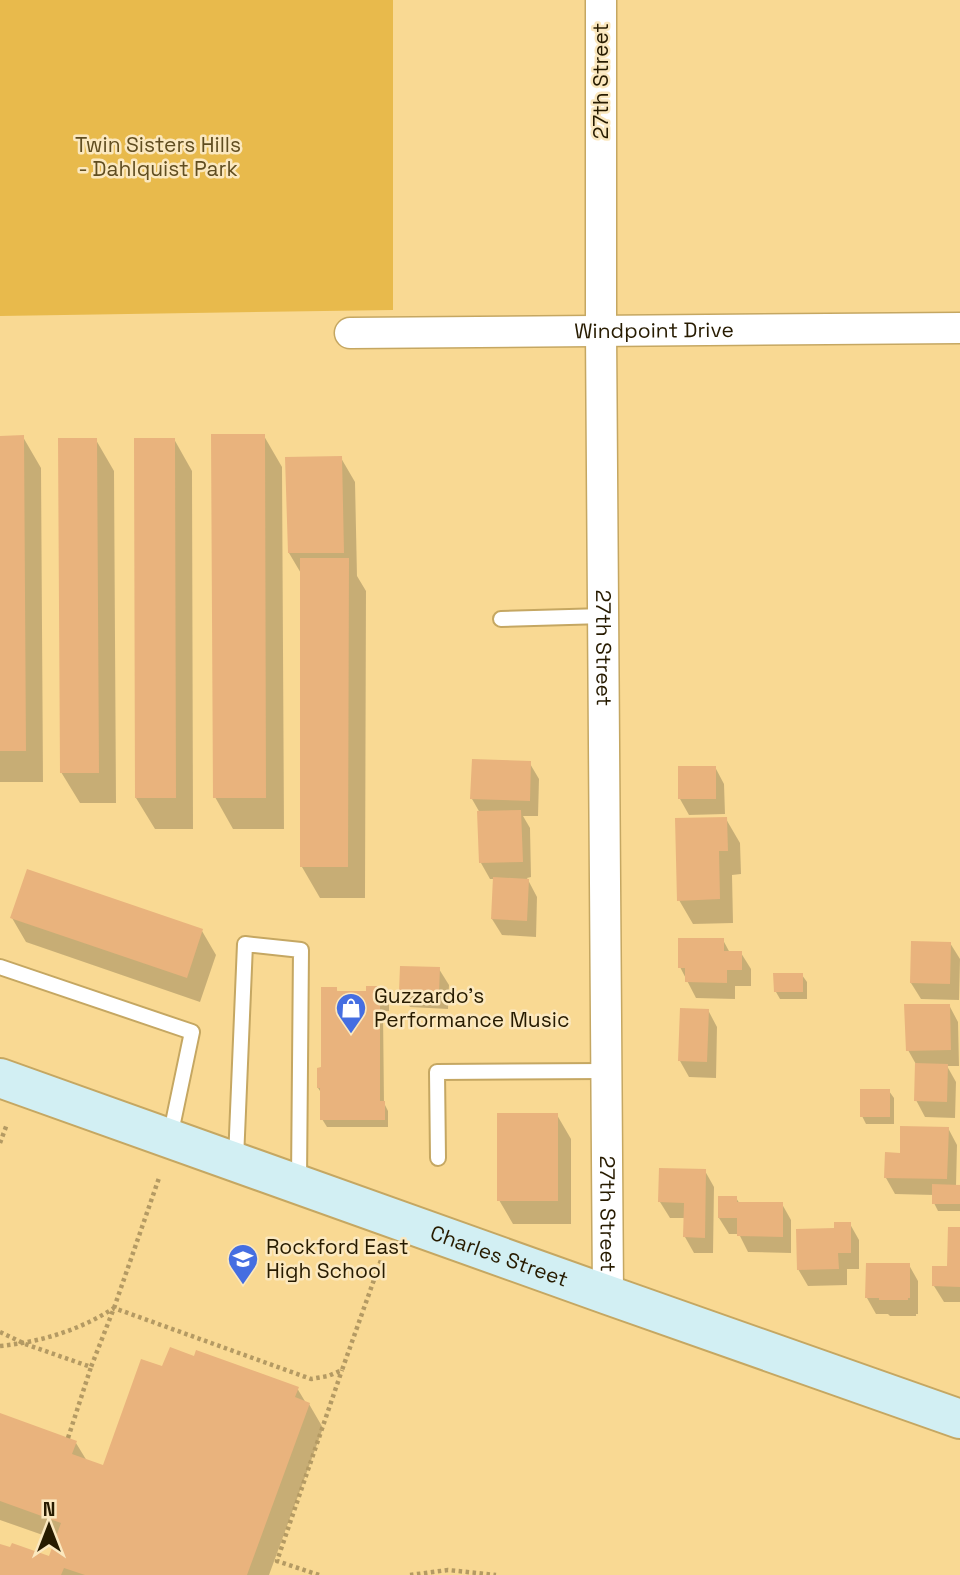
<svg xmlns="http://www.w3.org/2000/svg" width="960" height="1575" viewBox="0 0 960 1575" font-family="'Space Grotesk',sans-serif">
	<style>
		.green { fill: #e8ba4c }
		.shadow { fill: #0003 }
		.building { fill: #e9b37d }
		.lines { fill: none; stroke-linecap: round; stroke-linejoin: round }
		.service-casing { stroke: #c5a762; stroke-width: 18 }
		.minor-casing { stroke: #c5a762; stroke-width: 33 }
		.secondary-casing { stroke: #c5a762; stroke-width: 42 }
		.path { stroke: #b49a63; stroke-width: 4.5; stroke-dasharray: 3.5 3.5; stroke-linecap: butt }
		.service { stroke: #fff; stroke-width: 14 }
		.minor { stroke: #fff; stroke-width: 30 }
		.secondary { stroke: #d2eff3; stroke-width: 38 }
		.labels { text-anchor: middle; stroke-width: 5; stroke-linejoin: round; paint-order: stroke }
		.street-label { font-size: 21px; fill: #271b00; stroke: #fbe8bf }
		.park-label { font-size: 21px; fill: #604d20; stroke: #fbe8bf }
		.poi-label { font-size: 21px; fill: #271b00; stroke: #fbe8bf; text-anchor: start }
	</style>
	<rect width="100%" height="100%" fill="#f9d993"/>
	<!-- green -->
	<path class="green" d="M0,0h393v310l-393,6z"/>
	<!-- shadow -->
	<path class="shadow" d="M264,436l18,31 2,362h-51l-18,-32z
		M0,437h23l18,31 2,314h-43z
		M174,439l18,32 1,358h-38l-19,-31z
		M96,440l18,31 2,332h-36l-19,-31z
		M341,458l14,24 2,94 9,15 -1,307h-45l-18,-31v-292l-13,-22z
		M529,762l10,17 -1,37h-15l7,12 1,49 -4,1 10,19 -1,40 -34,-2 -10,-16 2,-40h-4l-9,-16 -1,-50 -8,-14z
		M715,767l9,17 1,30 -36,1 -9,-16z
		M726,819l14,24 1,31 -9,1 1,48 -40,1 -14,-24z
		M12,918l190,13 14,24 -16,47 -174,-60z
		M723,940l7,13h11l10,16v17h-16v13l-39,-1 -16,-31z
		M950,943l10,16 -1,41 -38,-1 -10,-16z
		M439,969l10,16 -1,24 -38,-2 -9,-16z
		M802,975l5,7v17h-27l-4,-7z
		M384,988l5,7v16h-6l1,92 4,8v16h-61l-5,-8v-25l-4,-6 18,-99 2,3h29z
		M949,1005l9,17 1,44h-12l9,16 -1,36 -30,-1 -9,-17 1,-34 -9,-16z
		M708,1010l9,17 -1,51 -27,-1 -9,-16z
		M889,1091l5,7v26h-28l-4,-8z
		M557,1115l14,24v85h-58l-14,-24z
		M948,1128l9,17 -1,41 4,2v23h-22l-4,-8v-8l-39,-1 -9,-16 15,-23z
		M705,1171l9,16 -1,66h-19l-9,-16v-19h-15l-10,-16z
		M736,1198l4,6h42l9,16v33l-43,-1 -9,-18h-10l-10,-16z
		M850,1224l9,16v29h-12v16l-39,1 -10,-17 38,-39z
		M960,1229v73h-16l-10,-16 15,-18z
		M909,1265l9,16v33h-2v2h-26l-2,-2h-12l-9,-16z
		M163,1369l134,19 9,15 3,1 14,24 -54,147h-269v-29l50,12 7,-18 -57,-20v-105l76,28 11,18 17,6z"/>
	<!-- building -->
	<path class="building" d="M211,434h54l1,364h-53z
		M24,435l2,316h-26v-315z
		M58,438h39l2,335h-39z
		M134,438h41l1,360h-41z
		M342,456l2,97h-56l-3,-96z
		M300,558h49l-1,309h-48z
		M472,759l59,2 -1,40 -60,-2z
		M678,766h38v33h-38z
		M521,810l2,52 -44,1 -2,-52z
		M727,817l1,34h-9l1,48 -43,2 -2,-83z
		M27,869l176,60 -16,49 -177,-60z
		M493,877l36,2 -2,42 -36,-2z
		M678,938h46v13h18v19h-15v13l-42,-1v-14h-7z
		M911,941l40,1 -1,42 -40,-1z
		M400,966l40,1 -1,26 -40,-1z
		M773,973h30v19h-29z
		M366,986h19v18h-5v97h5v19h-65v-32h-3v-20l4,-1v-80h16v4h29z
		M904,1004h46l1,46 -45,1z
		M680,1008l29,1 -2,53 -29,-1z
		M915,1063l33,1 -1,38 -33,-1z
		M860,1089h30v28h-30z
		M497,1113h61v88h-61z
		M900,1126l49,1 -2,52 -63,-1 1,-26 15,1z
		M659,1168l47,1 -1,69 -22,-1 1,-34 -26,-1z
		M932,1184l28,1v19h-28z
		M718,1196h19v6h46v35l-46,-1v-18h-19z
		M834,1222h17v31h-13l1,16 -42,1 -1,-41 38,-1z
		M948,1227h12v60l-28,-1v-20h15z
		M866,1263h44v35h-2v2h-29v-2h-14z
		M170,1347l24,9 2,-6 103,37 -4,10 15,6 -63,172h-162l-21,-7 -3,7h-61v-31l10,3 2,-4 37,13 12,-33 -61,-22v-88l77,28 -5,13 31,11 38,-106 21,7z"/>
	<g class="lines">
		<!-- service casing -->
		<g class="service-casing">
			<path id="service" d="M501,619l103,-3
				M0,967l192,65 -22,105
				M438,1158l-1,-86 169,-1
				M236,1159l9,-215 56,6 -2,231"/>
		</g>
		<!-- minor casing -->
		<g class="minor-casing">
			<g id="minor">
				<path id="s1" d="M601,0v332l7,963"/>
				<path id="s2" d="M350,333l610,-5"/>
			</g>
		</g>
		<!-- secondary casing -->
		<g class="secondary-casing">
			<g id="secondary">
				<path id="s3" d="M0,1078l608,217 352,124"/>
			</g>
		</g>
		<!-- path -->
		<path class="path" d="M0,1143l7,-19
			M0,1332l25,12 66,23 23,-59 45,-130
			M0,1346c41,-4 80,-16 114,-38l197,71 17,-3 14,-6 39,-110
			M68,1438l23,-71
			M319,1575l-42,-14 65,-191
			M410,1575l38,-5 48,5"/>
		<!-- service -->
		<use href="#service" class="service"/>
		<!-- minor -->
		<use href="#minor" class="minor"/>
		<!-- secondary -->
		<use href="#secondary" class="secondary"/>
	</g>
	<!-- icons -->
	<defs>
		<g id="shop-pin" transform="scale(1.575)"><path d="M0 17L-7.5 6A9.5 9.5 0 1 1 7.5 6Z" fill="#456ee1" stroke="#fbe8bf"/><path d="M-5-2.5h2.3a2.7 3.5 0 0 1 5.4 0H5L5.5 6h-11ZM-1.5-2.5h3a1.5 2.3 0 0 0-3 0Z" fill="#fff"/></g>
		<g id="school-pin" transform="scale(1.575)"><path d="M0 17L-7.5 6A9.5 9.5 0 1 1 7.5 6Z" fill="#456ee1" stroke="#fbe8bf"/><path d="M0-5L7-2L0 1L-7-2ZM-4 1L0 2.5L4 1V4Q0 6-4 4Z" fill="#fff"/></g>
	</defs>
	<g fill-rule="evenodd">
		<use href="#shop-pin" x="351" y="1008"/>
		<use href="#school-pin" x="243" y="1259"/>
	</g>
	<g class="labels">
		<!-- street labels -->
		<g class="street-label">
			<text transform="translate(601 81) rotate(-90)" y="7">27th Street</text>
			<text dy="7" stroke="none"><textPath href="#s2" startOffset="304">Windpoint Drive</textPath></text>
			<text dy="7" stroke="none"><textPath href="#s1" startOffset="648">27th Street</textPath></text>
			<text dy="7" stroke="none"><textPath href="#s1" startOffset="1214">27th Street</textPath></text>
			<text dy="7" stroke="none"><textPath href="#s3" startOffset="530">Charles Street</textPath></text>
		</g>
		<!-- park labels -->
		<g class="park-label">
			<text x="158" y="152">Twin Sisters Hills<tspan x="158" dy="24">- Dahlquist Park</tspan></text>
		</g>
		<!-- poi labels -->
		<g class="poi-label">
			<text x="374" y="1003">Guzzardo's<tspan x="374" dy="24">Performance Music</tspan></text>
			<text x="266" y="1254">Rockford East<tspan x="266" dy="24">High School</tspan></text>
		</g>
	</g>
	<!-- north arrow -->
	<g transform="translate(49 1526)" stroke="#fbe8bf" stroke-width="5" paint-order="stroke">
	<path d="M0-5L12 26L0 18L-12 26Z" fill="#271b00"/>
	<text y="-10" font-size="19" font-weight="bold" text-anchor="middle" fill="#271b00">N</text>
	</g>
</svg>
